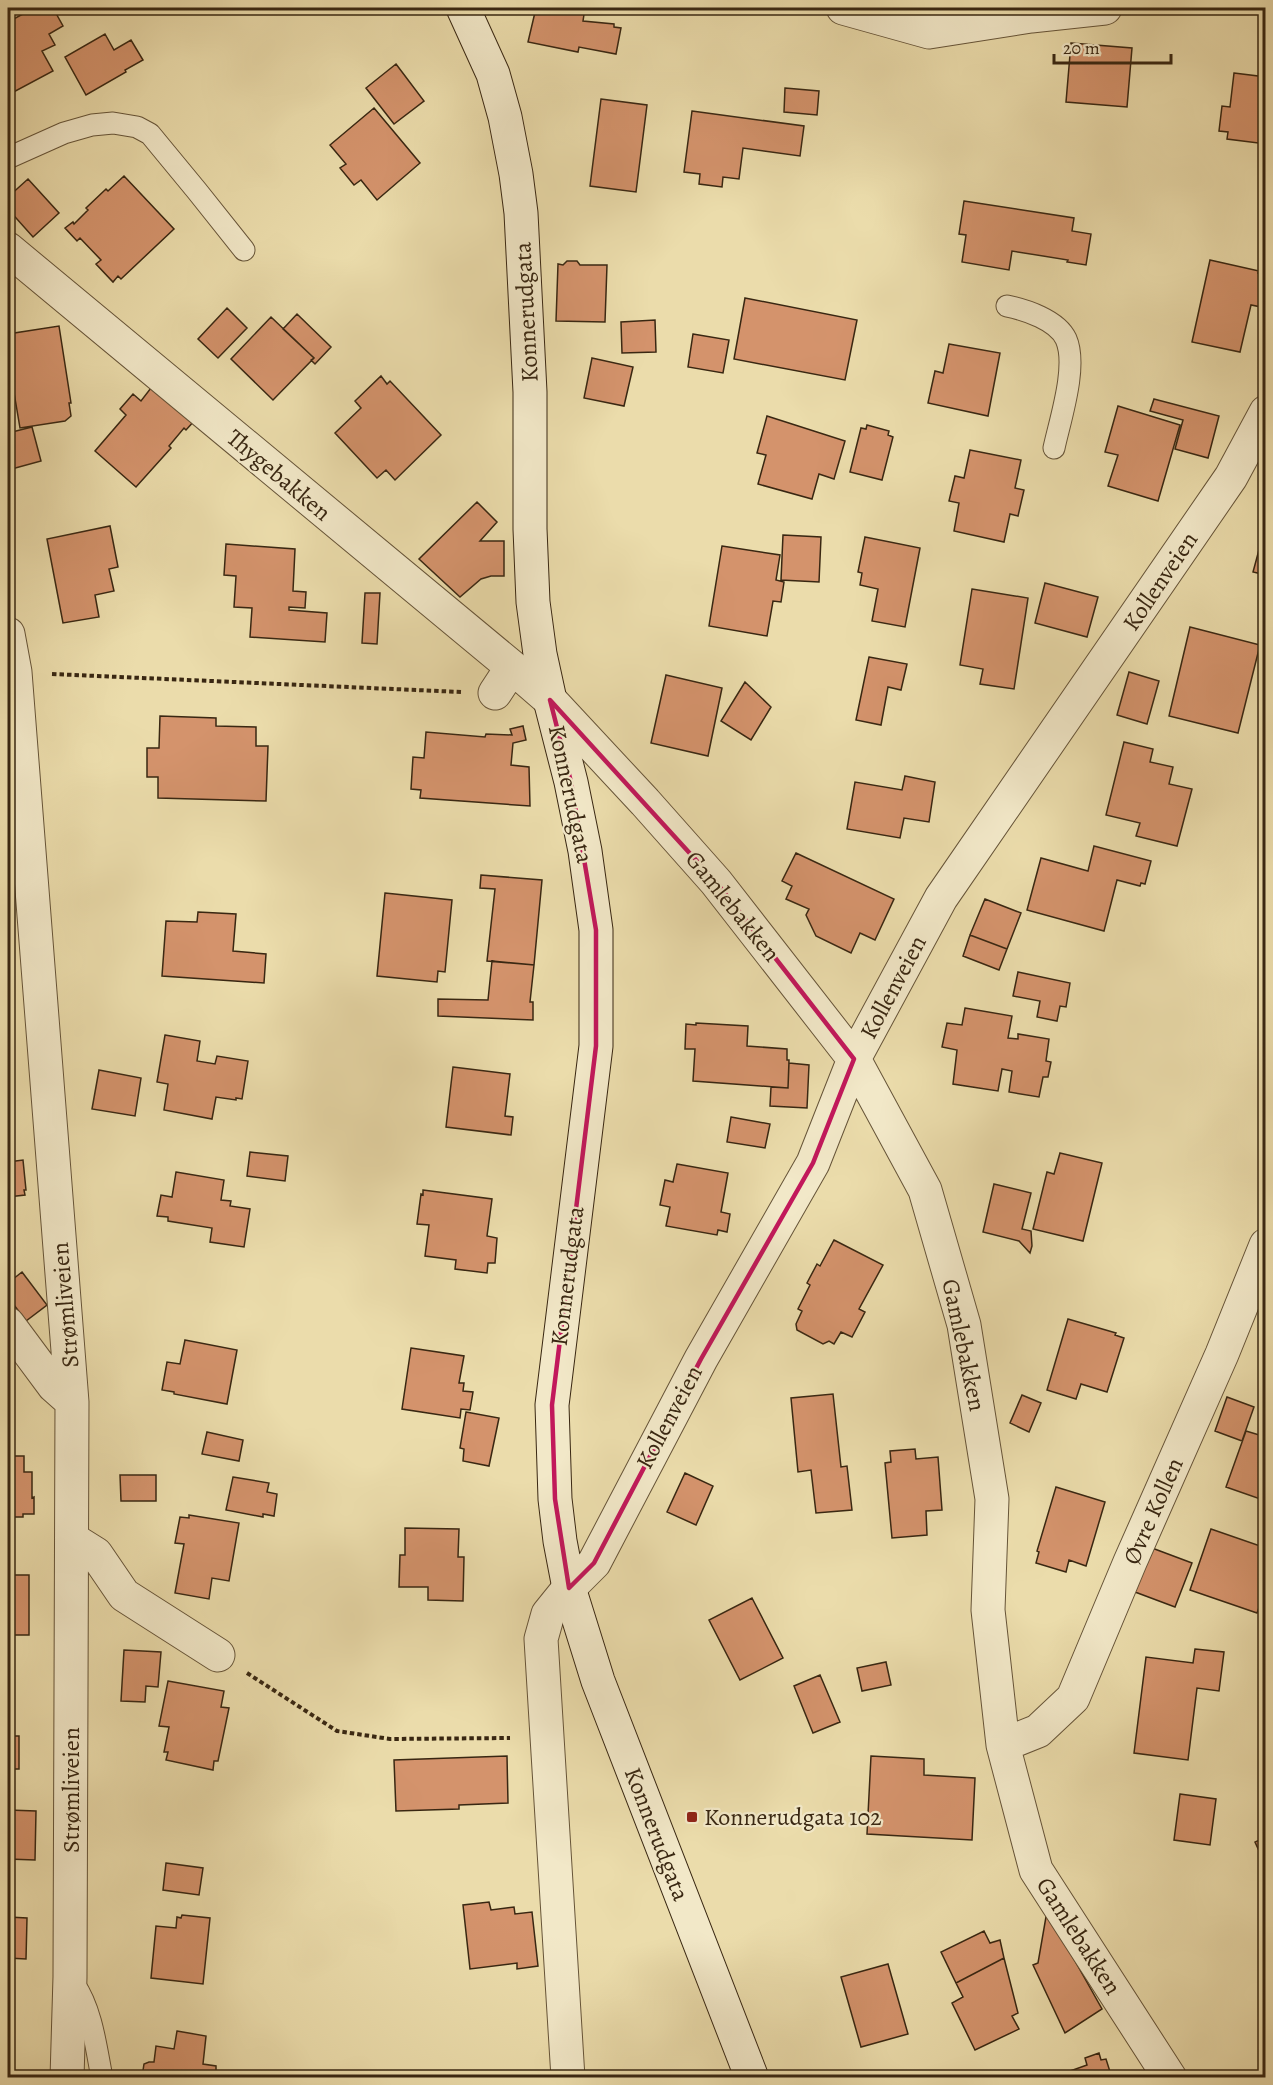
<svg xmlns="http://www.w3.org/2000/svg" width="1273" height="2085" viewBox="0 0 1273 2085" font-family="Alegreya,serif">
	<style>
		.building { fill: #d4936c; stroke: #392712; stroke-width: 1.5 }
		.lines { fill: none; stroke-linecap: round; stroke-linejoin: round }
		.lane-casing { stroke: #665438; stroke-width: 23 }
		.street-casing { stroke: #665438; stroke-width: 35 }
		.secondary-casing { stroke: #392712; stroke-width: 35 }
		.path { stroke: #392712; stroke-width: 4; stroke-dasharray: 4.5 3; stroke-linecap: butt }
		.lane { stroke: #f2e8c8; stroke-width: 21 }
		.street { stroke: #f2e8c8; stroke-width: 33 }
		.secondary { stroke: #f2e8c8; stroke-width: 33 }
		.marked { fill: none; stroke: #c2185b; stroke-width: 4.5; stroke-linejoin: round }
		.poi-dot { fill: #8f2418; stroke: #f2e8c8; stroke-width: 2 }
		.labels { text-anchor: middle; stroke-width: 4.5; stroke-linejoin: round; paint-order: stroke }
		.street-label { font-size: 24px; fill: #392712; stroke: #f2e8c8 }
		.poi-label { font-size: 24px; fill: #392712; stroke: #f2e8c8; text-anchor: start }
	</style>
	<rect width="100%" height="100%" fill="#ebdcab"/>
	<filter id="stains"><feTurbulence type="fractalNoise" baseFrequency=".00333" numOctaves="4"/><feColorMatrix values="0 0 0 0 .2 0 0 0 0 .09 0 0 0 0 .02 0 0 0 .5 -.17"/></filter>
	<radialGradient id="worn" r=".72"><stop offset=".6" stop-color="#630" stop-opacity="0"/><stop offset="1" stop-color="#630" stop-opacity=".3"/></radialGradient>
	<!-- building -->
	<path class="building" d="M34,8h19l10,18 -14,8 6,11 -13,6 11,20 -45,24v-73z
		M536,8h49l-2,13 31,3v3l7,1 -5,26 -37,-7 -1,5 -50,-10z
		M932,8h29l3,10 -35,8 -4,-17z
		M105,34l9,16 17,-10 12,20 -18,10 1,2 -40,23 -21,-38z
		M1071,43l61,5 -5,59 -61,-5z
		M396,64l28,37 -30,23 -28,-36z
		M1234,73l32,4v67l-39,-5 1,-7 -9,-1 3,-25 8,1z
		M785,88l34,3 -2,24 -33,-3z
		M601,99l46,6 -11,87 -46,-6z
		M374,108l46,55 -43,37 -16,-20 -7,5 -14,-17 6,-4 -16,-19z
		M692,111l112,15 -4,30 -57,-8 -4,31 -16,-2 -1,10 -23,-3 1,-10 -16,-2z
		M124,176l50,53 -53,50 -3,-3 -5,6 -17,-18 5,-4 -21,-22 -3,3 -12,-13 8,-6 1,2 14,-14 -2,-2 20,-19 2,2z
		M28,179l31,34 -26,24 -25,-28v-12z
		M964,201l110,17 -2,13 19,3 -5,31 -19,-3 1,-2 -56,-9 -3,19 -47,-8 4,-27 -7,-1z
		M1210,260l49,11 -1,2 8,1v34l-15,-3 -11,47 -48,-10z
		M567,261h10l3,4h27l-2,57 -49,-1 2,-57 5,1z
		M745,298l112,22 -12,60 -111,-21z
		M227,308l20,20 -29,30 -20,-19z
		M297,314l34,33 -16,17 -4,-4 3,-2 -31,-29z
		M271,317l43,41 -41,42 -42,-41z
		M655,320l1,32 -34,1 -1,-31z
		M59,326l12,77h-2l2,13 -6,5 -45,7 -12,-71v-23z
		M693,334l36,6 -6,33 -35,-6z
		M949,344l51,9 -12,63 -60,-13 7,-32 8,2z
		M592,358l41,9 -9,39 -40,-8z
		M381,376l6,8 3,-3 51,54 -46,45 -9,-10 -9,8 -42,-45 26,-25 -6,-7z
		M154,384l41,36 -9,10 -2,-2 -15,18 2,2 -35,39 -41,-36 31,-36 -6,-6 13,-15 8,7z
		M1154,399l65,17 -11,42 -33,-9 8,-29 -33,-9z
		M1118,406l62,19 -22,76 -50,-15 10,-31 -13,-3z
		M767,416l78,25 -11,38 -15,-5 -7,25 -54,-15 8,-29 -9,-2z
		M867,425l22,6 -1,4 5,2 -11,43 -32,-8 11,-44 5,1z
		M32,427l9,34 -33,9v-37z
		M970,450l51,10 -6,28 9,2 -6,26 -8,-2 -6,28 -50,-11 5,-28 -10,-2 6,-25 9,2z
		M477,502l20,20 -17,19h24v35h-13l-10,3 -21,18 -41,-38z
		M1266,524v51l-13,-3z
		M110,526l8,41 -9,2 5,22 -19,4 4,22 -36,6 -16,-84z
		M783,535l38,2 -2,45 -38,-2z
		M865,537l55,11 -15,79 -33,-6 6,-32 -18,-4 2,-12 -4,-1z
		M226,544l69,5 -2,42 13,1 -1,16 -16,-1v3l38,3 -2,29 -75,-5 2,-29 -18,-1 2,-31 -12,-1z
		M722,546l58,9 -4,25 8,2 -3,20 -8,-1 -6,35 -58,-10z
		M1045,583l53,14 -11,40 -52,-14z
		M972,589l56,9 -14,91 -34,-5 3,-15 -23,-4z
		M365,593h15l-3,51 -15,-1z
		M1190,627l70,18 -22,88 -69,-17z
		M869,657l38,7 -6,26 -13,-3 -7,38 -25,-5z
		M1129,672l30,9 -12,43 -30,-9z
		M666,675l56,13 -14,68 -57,-13z
		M745,682l26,25 -20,33 -30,-19z
		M160,716l56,2v8l40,1v19h12l-2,55 -108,-3v-21h-11v-29h12z
		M523,726l3,14 -13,3 -2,22 18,2 1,39 -110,-8 1,-8 -10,-1 2,-32 11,1 2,-26 59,5 1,-3 26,1 -2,-6z
		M1124,742l29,7 -3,13 23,5 -4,17 23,5 -15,57 -41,-10 4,-13 -34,-8z
		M905,776l30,6 -6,40 -25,-4 -4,20 -53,-9 8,-47 47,8z
		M1094,846l57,15 -6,23 -4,-1 -1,3 -23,-6 -13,51 -77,-21 14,-52 47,13z
		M796,853l98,46 -19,41 -15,-7 -9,20 -35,-17 -10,-21 3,-6 -23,-10 6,-13 -10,-5z
		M481,875l61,5 -8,85 -47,-4 8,-72 -15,-1z
		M385,893l67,7 -7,72 -7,-1 -1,11 -60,-6z
		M985,899l36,14 -14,36 -37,-14z
		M198,912l38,2 -3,37 33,3 -2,29 -102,-7 4,-55 31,1z
		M970,935l37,14 -8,21 -36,-14z
		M492,961l42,4 -4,37h3v18l-95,-4v-17l50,1z
		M1018,972l52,11 -4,24 -6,-1 -3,15 -20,-4 3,-16 -27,-5z
		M965,1008l47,8 -4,22 10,1v-5l31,5 -3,22 5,1 -3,15h-5l-4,20 -30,-5 3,-21 -10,-2 -4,22 -45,-7 4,-34 -15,-3 5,-24 15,2z
		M696,1023l52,3 -1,20 40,3v11h2l-1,28 -95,-7 2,-32h-10l1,-25 10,1z
		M165,1035l35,6 -3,20 18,3 2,-8 31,5 -6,38 -6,-1v2l-20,-3 -4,22 -48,-9 4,-26 -11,-2z
		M789,1063l20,2 -2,43 -37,-2 1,-19 17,1z
		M453,1067l57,7 -5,42 8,1 -2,18 -65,-8z
		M99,1070l42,8 -6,38 -43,-7z
		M731,1117l39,7 -5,24 -38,-6z
		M250,1152l38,4 -3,25 -38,-5z
		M1060,1153l42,10 -19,78 -50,-12 14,-57 7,2z
		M23,1160l3,30h-2l1,5 -17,2v-35z
		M677,1164l51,9 -7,39 9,2 -3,18 -9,-2 -1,5 -51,-9 4,-19 -10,-2 5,-25 8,2z
		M176,1172l48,8 -3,20 10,1 -1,5 20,3 -6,38 -34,-5 2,-14 -44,-7v-4l-11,-1 4,-21 11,2z
		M994,1184l37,9 -9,36 9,2 1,15 -2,7 -11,-12 -36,-9z
		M423,1190l69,9 -5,37 10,2 -2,25h-7l-1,10 -32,-4 1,-9 -31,-4 4,-31 -12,-1 4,-30 2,1z
		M834,1240l49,25 -24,44 6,3 -13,25 -11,-5 -7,12 -5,-3 -6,3 -26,-14 -1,-6 6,-13 -4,-2 12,-24 -3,-2 10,-19 3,2z
		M22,1272l25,33 -21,16 -18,-24v-14z
		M1068,1319l48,14 -1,2 9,3 -17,54 -26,-8 -5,15 -29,-9z
		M185,1340l52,10 -10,54 -53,-10v-2l-12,-2 5,-28 13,2z
		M411,1348l53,8 -5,27h5l-1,8 10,1 -3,18 -9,-1 -1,9 -58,-9z
		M833,1394l8,73 6,-1 5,44 -36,3 -5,-43 -13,2 -7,-74z
		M1022,1395l19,8 -12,29 -19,-9z
		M1227,1397l27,10 -12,34 -27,-10z
		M466,1412l33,6 -10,48 -26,-5 1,-12 -4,-1z
		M1246,1431l20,6v64l-40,-14z
		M207,1432l36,8 -4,21 -37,-7z
		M915,1449l1,10 22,-2 4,53 -16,1 1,24 -35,3 -7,-75 6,-1 -1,-11z
		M8,1456h16v16h8v26l2,-1v17h-11v3h-15z
		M685,1473l28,13 -17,39 -29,-13z
		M120,1475h36v26h-35z
		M233,1477l36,6 -2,9 10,2 -3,22 -11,-2v3l-37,-7z
		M1056,1487l49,15 -19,64 -17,-6 -3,12 -30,-9 3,-11 -2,-1z
		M189,1515l50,8 -10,58 -17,-3 -3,21 -34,-6 9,-49 -9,-1 5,-26 9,1z
		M405,1528l54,1 -1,28h6l-1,44 -35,-1v-13h-29l1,-32h5z
		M1211,1529l55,19v40l-9,25 -67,-23z
		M1152,1548l40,15 -17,44 -40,-15z
		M8,1575h21v60h-21z
		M752,1598l31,60 -43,22 -31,-60z
		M1195,1649l29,3 -5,39 -22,-3 -9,72 -54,-7 12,-96 47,6z
		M124,1650l37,2 -3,35 -12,-1 -1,16 -24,-1z
		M886,1662l5,23 -29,6 -5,-23z
		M820,1675l20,47 -27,11 -19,-47z
		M168,1681l56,10 -3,16 8,1 -11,53h-4l-1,9 -47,-10 2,-8h-4l5,-25 -10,-1z
		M8,1736h11v33h-11z
		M507,1756l1,47 -49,2v4l-63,2 -2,-51z
		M871,1756l53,3v16l51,3 -3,62 -105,-6z
		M1180,1794l36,5 -6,46 -36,-5z
		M8,1810l28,1 -1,49 -27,-1z
		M1266,1837v29l-11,-24z
		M166,1863l37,5 -4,27 -36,-5z
		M489,1902l2,8 23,-3 1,7 17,-2 6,54 -21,3v-6l-47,6 -7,-64z
		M1047,1911l55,98 -37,24 -32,-68 5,-2z
		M182,1915l28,3 -7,66 -52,-6 5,-52 20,2 1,-11 4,1z
		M8,1917l19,1 -1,41 -18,-1z
		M984,1931l6,12 10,-3 4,18 -48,25 -15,-31z
		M1004,1958l14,55 -6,3 7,13 -44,21 -23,-47 11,-6 -7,-14z
		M888,1964l20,70 -47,13 -20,-70z
		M177,2031l29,5 -3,28 13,2v12l-74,-1 2,-13 5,-2h5l2,-16 18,3z
		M1099,2053l2,7 5,-1 6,19h-56v-2l31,-11 -2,-7z"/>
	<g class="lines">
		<!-- lane casing -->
		<g class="lane-casing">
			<path id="lane" d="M8,158l56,-25 28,-8 21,-2 24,4 13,7 47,57 47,59
				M1007,306c19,4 50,14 59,33 12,27 -6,81 -12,109
				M74,1984c18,26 22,63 28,94"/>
		</g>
		<!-- street casing -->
		<g class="street-casing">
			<path id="street" d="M843,8l86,24 102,-16 74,-8
				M8,249l504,418 38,33 95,102 71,80 138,177 71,131 39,135 28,174 -4,111 15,135 33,125 134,208
				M8,634l7,38 57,730 -2,575 -3,101
				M495,693l17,-26
				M8,1324l46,62 18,16
				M72,1539l24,15 28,41 94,60
				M1003,1745l35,-14 35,-33 57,-136 92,-208 44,-109
				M568,2078l-27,-439 7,-25 21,-26 25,-25 107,-204 112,-196 41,-104 87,-161 290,-421 35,-65"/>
		</g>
		<!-- secondary casing -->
		<g class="secondary-casing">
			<path id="secondary" d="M463,8l30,66 12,43 11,57 5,39 9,179v137l3,73 7,52 10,46 21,82 14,69 11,79v116l-44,359 3,94 5,42 9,47 29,93 154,397"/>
		</g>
		<!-- path -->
		<path class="path" d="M52,674l409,18
			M247,1673l90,58 53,8 120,-1"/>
		<!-- lane -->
		<use href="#lane" class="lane"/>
		<!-- street -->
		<use href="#street" class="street"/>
		<!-- secondary -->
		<use href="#secondary" class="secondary"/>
	</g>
	<!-- marked area -->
	<path class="marked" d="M550,700l166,182 138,177 -41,104 -112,196 -107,204 -25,25 -14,-89 -3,-94 44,-359v-116l-25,-148z"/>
	<!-- markers -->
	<rect class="poi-dot" x="686" y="1811" width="12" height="12" rx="3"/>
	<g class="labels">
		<!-- street labels -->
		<g class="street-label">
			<text transform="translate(526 312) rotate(-93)" y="8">Konnerudgata</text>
			<text transform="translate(279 475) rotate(40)" y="8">Thygebakken</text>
			<text transform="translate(1160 581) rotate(-56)" y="8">Kollenveien</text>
			<text transform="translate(571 794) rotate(78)" y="8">Konnerudgata</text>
			<text transform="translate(733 906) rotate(51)" y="8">Gamlebakken</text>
			<text transform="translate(893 987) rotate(-62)" y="8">Kollenveien</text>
			<text transform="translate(567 1276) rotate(-83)" y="8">Konnerudgata</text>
			<text transform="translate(65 1305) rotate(-95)" y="8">Strømliveien</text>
			<text transform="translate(964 1345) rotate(78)" y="8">Gamlebakken</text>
			<text transform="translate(669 1417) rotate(-62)" y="8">Kollenveien</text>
			<text transform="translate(1153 1511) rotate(-66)" y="8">Øvre Kollen</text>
			<text transform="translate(71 1790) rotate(-90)" y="8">Strømliveien</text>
			<text transform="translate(657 1834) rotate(69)" y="8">Konnerudgata</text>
			<text transform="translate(1079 1936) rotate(57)" y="8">Gamlebakken</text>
		</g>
		<!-- poi labels -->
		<g class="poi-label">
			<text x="704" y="1825">Konnerudgata 102</text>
		</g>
	</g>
	<!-- margin -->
	<rect width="1273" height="2085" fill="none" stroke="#ebdcab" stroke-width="30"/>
	<rect x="9" y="9" width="1255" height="2067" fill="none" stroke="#392712" stroke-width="3"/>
	<rect x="15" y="15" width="1243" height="2055" fill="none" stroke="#392712" stroke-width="1.5"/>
	<!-- scale -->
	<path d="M1054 54v9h117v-9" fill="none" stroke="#392712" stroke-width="3"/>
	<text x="1063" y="54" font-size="18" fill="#392712" stroke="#f2e8c8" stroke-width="4.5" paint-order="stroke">20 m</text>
	<rect width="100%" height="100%" filter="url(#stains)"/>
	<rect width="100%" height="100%" fill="url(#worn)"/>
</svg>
